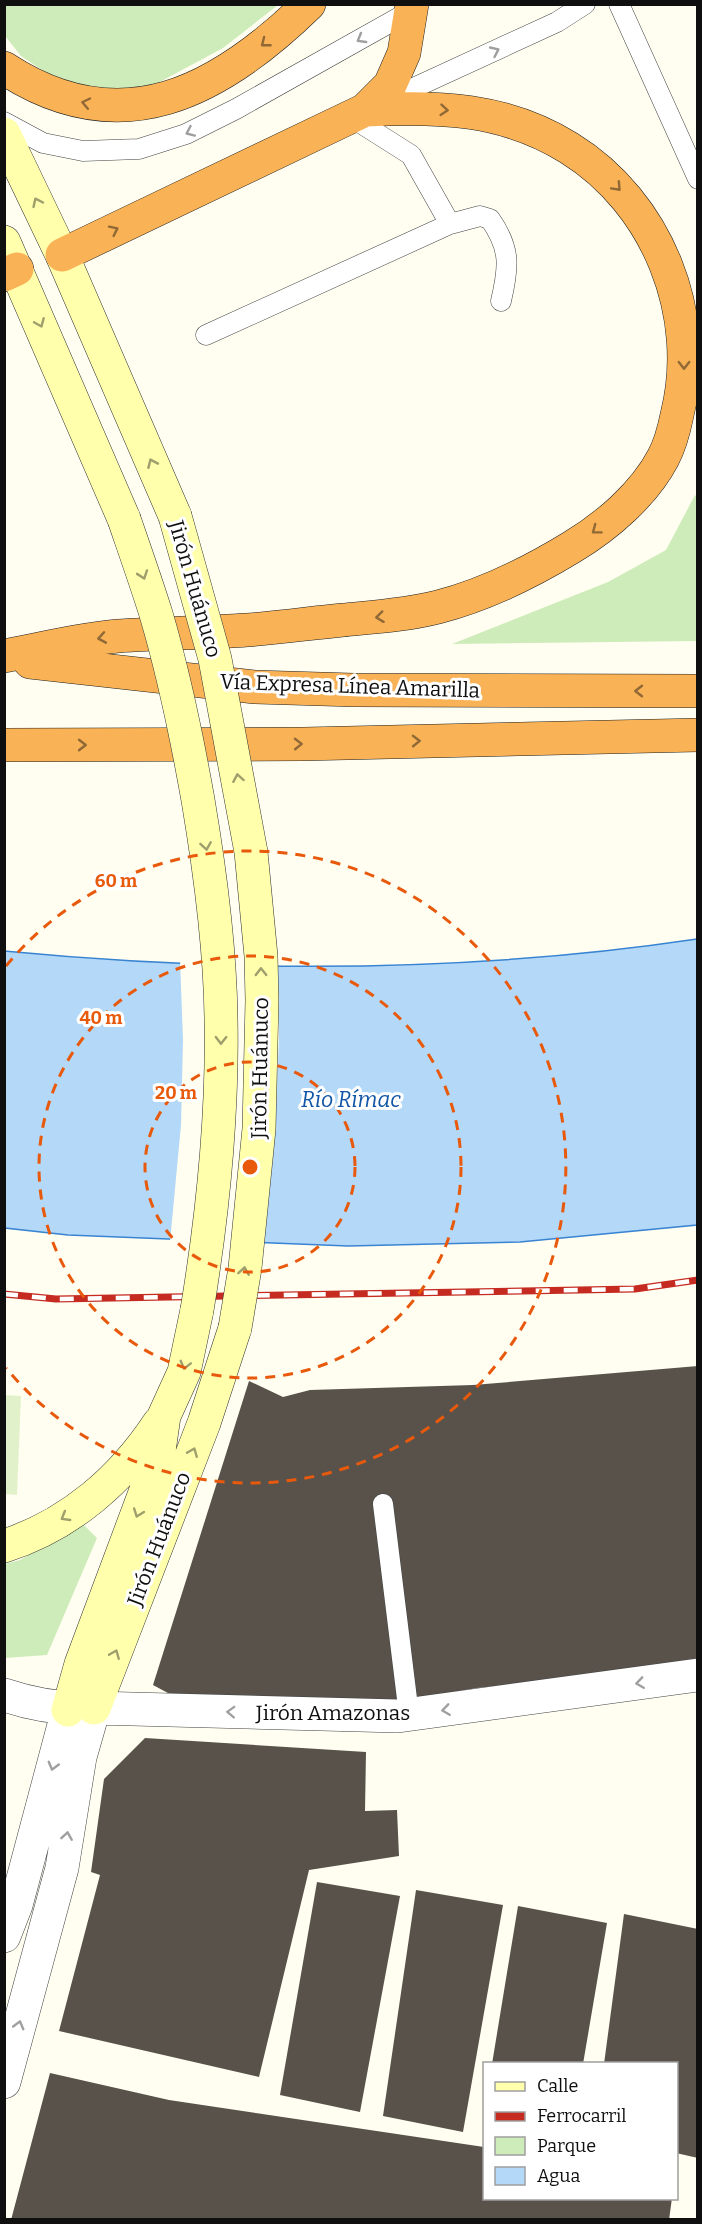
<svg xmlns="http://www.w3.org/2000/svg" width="702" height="2224" viewBox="0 0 702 2224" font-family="Bitter,serif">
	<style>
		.green { fill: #ceecb9 }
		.pitch { fill: #e1f2cb }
		.water { fill: #b4d8f8; stroke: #3884d2; stroke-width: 1.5 }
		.pier { fill: #fffef1 }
		.building { fill: #58524b }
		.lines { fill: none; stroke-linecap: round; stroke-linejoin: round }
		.service-casing { stroke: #424242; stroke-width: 21 }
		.tertiary-casing { stroke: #424242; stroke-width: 34 }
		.secondary-casing { stroke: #313131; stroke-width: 34 }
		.motorway-casing { stroke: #202020; stroke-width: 34 }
		.service { stroke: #fff; stroke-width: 20 }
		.tertiary { stroke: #fff; stroke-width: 33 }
		.secondary { stroke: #ffffac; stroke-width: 33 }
		.motorway { stroke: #f9b255; stroke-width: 33 }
		.rail-casing { stroke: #c52b21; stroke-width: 7 }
		.rail { stroke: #fff; stroke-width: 4.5; stroke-dasharray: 14; stroke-linecap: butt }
		.secondary-bridge-casing { stroke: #313131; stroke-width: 34; stroke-linecap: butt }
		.secondary-bridge { stroke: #ffffac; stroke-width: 33 }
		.oneway { stroke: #9f9f9f }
		.oneway2 { stroke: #906936 }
		.oneway3 { stroke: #9f9f6d }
		.ring { fill: none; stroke: #e8590c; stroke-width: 3; stroke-dasharray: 10 8 }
		.labels { text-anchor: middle; stroke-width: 6; stroke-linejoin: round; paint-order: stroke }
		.street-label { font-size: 21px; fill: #0f0f0f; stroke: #fff }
		.water-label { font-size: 22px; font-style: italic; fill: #1356a7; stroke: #fff }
		.centre { fill: #e8590c; stroke: #fff; stroke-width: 3 }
		.ring-label { font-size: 18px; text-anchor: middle; font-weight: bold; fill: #e8590c; stroke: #fff; stroke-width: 6; stroke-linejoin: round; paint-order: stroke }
	</style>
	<rect width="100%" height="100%" fill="#fffef1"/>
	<!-- green -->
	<path class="green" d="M4,5h274l-55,43 -67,36 -41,10 -49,-8 -45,-30 -16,-20z
		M695,495l3,5 -1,141 -245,3 156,-62 58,-32z
		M83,1524l14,14 -50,117 -42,3v-94l15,-4z"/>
	<!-- pitch -->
	<path class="pitch" d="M4,1395l17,1 -4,99 -12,-1z"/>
	<!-- water -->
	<path class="water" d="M697,939v286l-177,17 -172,4 -280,-11 -63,-7 -1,-277c230,22 465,22 693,-12z"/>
	<!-- pier -->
	<path class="pier" d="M180,960l98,2 1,77 -4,87 -14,120 -91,-4 11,-117 2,-85z"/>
	<!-- building -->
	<path class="building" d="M698,1366v298l-221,24 -54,9 -66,5 -176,-2 -28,-15 96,-304 34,16 27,-7 163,-5z
		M145,1738l221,14 -1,59 32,-1 2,46 -90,14 -50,207 -200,-46 41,-156 -9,-3 13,-93z
		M317,1882l83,14 -40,216 -80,-17z
		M416,1890l87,15 -40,227 -80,-16z
		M518,1906l89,17 -24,141h-91z
		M624,1914l74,15v229l-22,-5v-89h-72z
		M50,2073l119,27 315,47v51h188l-3,22h-658z"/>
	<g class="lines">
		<!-- service casing -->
		<g class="service-casing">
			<path id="service" d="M619,4l79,175
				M381,103l176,-81 28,-18
				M351,117l60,38 39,69 30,-8 10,3c21,30 19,48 11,82
				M4,122l39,21 40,8 56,-2 47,-15 50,-25 178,-100
				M206,335l244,-111
				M383,1504l26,211"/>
		</g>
		<!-- tertiary casing -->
		<g class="tertiary-casing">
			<path id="tertiary" d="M4,1695c30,10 58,15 90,13l304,8 300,-41
				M4,1936l12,-31 52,-195
				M4,2082l58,-214 18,-111 14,-49"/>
		</g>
		<!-- secondary casing -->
		<g class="secondary-casing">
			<path id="secondary" d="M4,134l58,121 113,261
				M4,242l120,277
				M4,1546c66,-21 118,-67 155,-123
				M94,1708l110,-285 31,-95
				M68,1710l13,-46 77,-206 6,-42 20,-44 13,-62"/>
		</g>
		<!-- motorway casing -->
		<g class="motorway-casing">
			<path id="motorway" d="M4,68c117,77 215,24 305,-64
				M62,255l303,-145 25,-25 14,-32 8,-49
				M4,275l13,-6
				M4,656c38,-7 76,-17 114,-20 43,-3 86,-3 129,-6 32,-2 64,-7 96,-10 31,-3 64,-5 95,-13 47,-12 93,-35 134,-60 35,-21 72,-53 91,-89 7,-13 11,-28 14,-43 25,-100 -19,-212 -108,-267 -64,-40 -131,-42 -204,-38
				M30,662l225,25 99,3 344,1
				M4,745l299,-1 395,-9"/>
		</g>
		<!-- service -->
		<use href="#service" class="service"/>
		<!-- tertiary -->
		<use href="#tertiary" class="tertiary"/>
		<!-- secondary -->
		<use href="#secondary" class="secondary"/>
		<!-- motorway -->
		<use href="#motorway" class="motorway"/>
		<!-- rail casing -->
		<g class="rail-casing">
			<path id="rail" d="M4,1294l52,5 579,-10 63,-9"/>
		</g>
		<!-- rail -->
		<use href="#rail" class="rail"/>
		<!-- secondary-bridge casing -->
		<g class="secondary-bridge-casing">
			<path id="secondary-bridge" d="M175,516l40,143 36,193 10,104 1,45 -3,128 -14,139 -10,60
				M124,519c11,32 22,63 32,95 18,61 31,124 42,186 12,71 22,144 23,217 2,98 -8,196 -24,293"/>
		</g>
		<!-- secondary-bridge -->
		<use href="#secondary-bridge" class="secondary-bridge"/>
	</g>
	<!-- one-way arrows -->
	<defs><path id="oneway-chevron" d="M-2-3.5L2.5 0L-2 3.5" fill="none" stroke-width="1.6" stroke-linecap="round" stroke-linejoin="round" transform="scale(1.5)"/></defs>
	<g class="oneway">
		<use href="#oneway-chevron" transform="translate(361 39) rotate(150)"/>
		<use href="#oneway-chevron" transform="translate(495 51) rotate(-25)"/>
		<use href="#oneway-chevron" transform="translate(190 132) rotate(156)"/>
		<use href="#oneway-chevron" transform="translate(640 1683) rotate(172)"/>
		<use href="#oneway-chevron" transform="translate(446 1710) rotate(172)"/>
		<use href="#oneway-chevron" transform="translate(231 1712) rotate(-178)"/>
		<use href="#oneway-chevron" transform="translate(53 1766) rotate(105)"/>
		<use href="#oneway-chevron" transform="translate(67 1836) rotate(-81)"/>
		<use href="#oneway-chevron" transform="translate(19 2025) rotate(-75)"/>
	</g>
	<g class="oneway2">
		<use href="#oneway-chevron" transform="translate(265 43) rotate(142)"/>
		<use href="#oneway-chevron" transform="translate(86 103) rotate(-168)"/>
		<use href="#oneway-chevron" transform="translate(444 110) rotate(5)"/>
		<use href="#oneway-chevron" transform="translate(617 187) rotate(47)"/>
		<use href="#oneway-chevron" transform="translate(114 230) rotate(-26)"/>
		<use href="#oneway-chevron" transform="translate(684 365) rotate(90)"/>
		<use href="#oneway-chevron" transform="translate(596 530) rotate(143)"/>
		<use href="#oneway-chevron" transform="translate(380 617) rotate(173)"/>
		<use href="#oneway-chevron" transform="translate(102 638) rotate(170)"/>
		<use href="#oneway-chevron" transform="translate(639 691) rotate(-180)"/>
		<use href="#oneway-chevron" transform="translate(416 741) rotate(-1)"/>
		<use href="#oneway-chevron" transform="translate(298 744) rotate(-1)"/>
		<use href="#oneway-chevron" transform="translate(82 745)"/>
	</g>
	<g class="oneway3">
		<use href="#oneway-chevron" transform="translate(37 202) rotate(-115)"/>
		<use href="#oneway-chevron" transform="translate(40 323) rotate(67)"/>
		<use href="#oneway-chevron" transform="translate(152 463) rotate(-114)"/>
		<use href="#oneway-chevron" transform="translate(143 575) rotate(71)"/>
		<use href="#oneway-chevron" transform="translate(238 778) rotate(-100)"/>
		<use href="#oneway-chevron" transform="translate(206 846) rotate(81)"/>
		<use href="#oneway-chevron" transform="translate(261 972) rotate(-91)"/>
		<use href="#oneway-chevron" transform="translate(221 1040) rotate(91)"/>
		<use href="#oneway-chevron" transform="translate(244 1271) rotate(-81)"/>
		<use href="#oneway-chevron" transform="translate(185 1365) rotate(104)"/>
		<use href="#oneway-chevron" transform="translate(193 1452) rotate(-68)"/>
		<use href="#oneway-chevron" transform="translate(138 1513) rotate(110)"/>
		<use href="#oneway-chevron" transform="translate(65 1517) rotate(149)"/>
		<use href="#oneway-chevron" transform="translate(115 1654) rotate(-68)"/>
	</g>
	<!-- distance rings -->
	<g class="ring">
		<circle cx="250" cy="1167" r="105"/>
		<circle cx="250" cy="1167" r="211"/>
		<path d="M6 966A316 316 0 1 1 6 1368"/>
	</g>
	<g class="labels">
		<!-- street labels -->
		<g class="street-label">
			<text transform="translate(195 589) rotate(74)" y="7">Jirón Huánuco</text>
			<text transform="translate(350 686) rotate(2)" y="7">Vía Expresa Línea Amarilla</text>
			<text transform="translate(260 1068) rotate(-89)" y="7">Jirón Huánuco</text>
			<text transform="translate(159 1539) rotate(-69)" y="7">Jirón Huánuco</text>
			<text x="333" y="1720">Jirón Amazonas</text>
		</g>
		<!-- water labels -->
		<g class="water-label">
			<text x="351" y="1107">Río Rímac</text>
		</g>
	</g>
	<circle cx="250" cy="1167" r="9" class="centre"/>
	<g class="ring-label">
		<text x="116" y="887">60 m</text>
		<text x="101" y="1024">40 m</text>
		<text x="176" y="1099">20 m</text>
	</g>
	<!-- border -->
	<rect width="702" height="2224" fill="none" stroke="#0f0f0f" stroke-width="12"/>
	<!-- legend -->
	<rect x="483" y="2062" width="195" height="138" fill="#ffffff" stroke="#9f9f9f" stroke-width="1.5"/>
	<rect x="495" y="2082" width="30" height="9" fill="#ffffac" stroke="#9f9f9f" stroke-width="1.5"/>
	<text x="537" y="2092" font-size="18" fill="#0f0f0f">Calle</text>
	<rect x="495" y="2112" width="30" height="9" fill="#c52b21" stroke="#9f9f9f" stroke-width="1.5"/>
	<text x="537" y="2122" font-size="18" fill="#0f0f0f">Ferrocarril</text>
	<rect x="495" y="2137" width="30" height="18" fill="#ceecb9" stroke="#9f9f9f" stroke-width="1.5"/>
	<text x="537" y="2152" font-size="18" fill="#0f0f0f">Parque</text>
	<rect x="495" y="2167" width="30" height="18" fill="#b4d8f8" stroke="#9f9f9f" stroke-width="1.5"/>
	<text x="537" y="2182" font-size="18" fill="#0f0f0f">Agua</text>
</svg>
